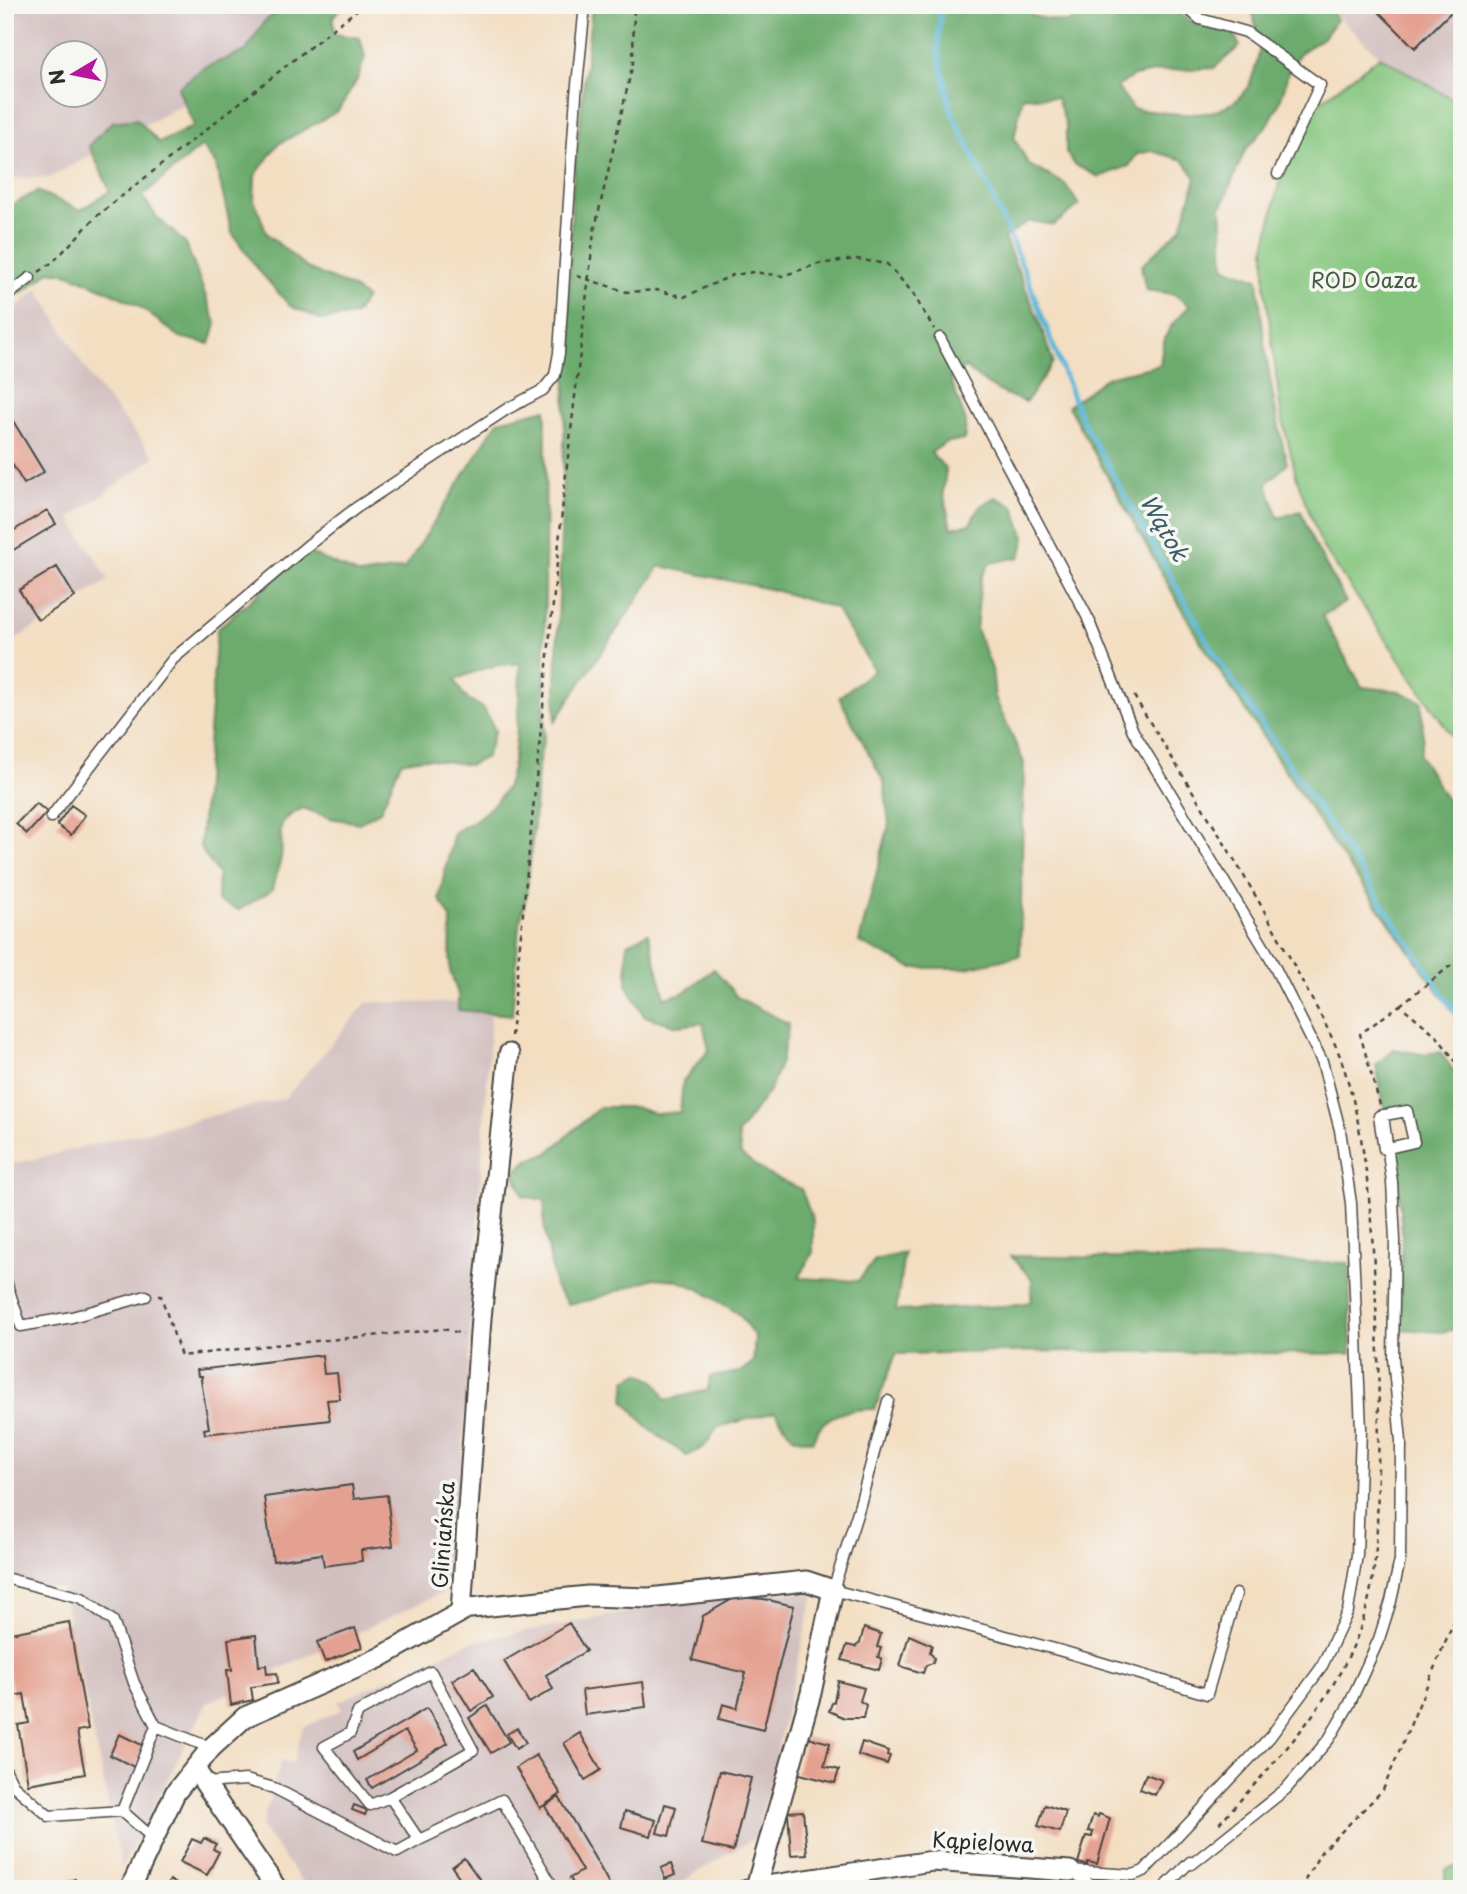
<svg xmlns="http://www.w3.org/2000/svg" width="1467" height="1894" viewBox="0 0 1467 1894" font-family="'Playpen Sans',sans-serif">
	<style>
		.industrial { fill: #d2bfc0; fill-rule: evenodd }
		.green { fill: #85c67e; stroke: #587854; stroke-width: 2 }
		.forest { fill: #6cab6d; stroke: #4c6b4c; stroke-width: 2 }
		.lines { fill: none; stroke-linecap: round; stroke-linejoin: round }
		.stream { stroke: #59b6d7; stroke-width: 5 }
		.building { fill: #e4a191 }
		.service-casing { stroke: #494642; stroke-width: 13 }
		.minor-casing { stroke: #494642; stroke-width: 23 }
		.path { stroke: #494642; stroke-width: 2.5; stroke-dasharray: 5 5; stroke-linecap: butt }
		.service { stroke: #fff; stroke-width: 10 }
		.minor { stroke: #fff; stroke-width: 19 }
		.labels { text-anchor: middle; stroke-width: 7; stroke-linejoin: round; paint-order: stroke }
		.park-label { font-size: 21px; fill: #465a44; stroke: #f6f6f2 }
		.street-label { font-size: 21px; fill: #2b2b2b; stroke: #f6f6f2 }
		.water-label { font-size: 23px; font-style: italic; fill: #3b5c67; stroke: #f6f6f2 }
	</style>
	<rect width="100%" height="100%" fill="#f6f6f2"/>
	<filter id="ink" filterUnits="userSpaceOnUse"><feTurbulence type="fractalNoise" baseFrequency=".0143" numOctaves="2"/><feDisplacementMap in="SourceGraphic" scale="14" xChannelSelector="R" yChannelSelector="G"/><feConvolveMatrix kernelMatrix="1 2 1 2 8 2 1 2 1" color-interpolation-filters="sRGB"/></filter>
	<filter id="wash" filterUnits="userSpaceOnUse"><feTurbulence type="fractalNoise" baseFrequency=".00686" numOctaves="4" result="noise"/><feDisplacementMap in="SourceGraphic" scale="28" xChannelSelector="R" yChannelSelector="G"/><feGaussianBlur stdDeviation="1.57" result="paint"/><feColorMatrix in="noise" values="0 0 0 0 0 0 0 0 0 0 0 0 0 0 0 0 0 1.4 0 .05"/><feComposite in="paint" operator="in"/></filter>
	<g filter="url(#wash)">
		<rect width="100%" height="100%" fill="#f3dec2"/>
		<!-- industrial -->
		<path class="industrial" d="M5,5h313l-55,55 -214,118h-44zM52,52h42v42h-42z
			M1325,5h137v100l-82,-49z
			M38,288l54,92 63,77 -85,61 39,62 -104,66v-329z
			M367,1002l125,1 -38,584 -247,116 -85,165 -60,-280 -57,-5v-417l280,-68z
			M745,1590l69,3 -57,243 -87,53h-362l-47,-61 20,-67 12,2 10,-35 39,-19 -4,-7 132,-60z"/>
		<!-- green -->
		<path class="green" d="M1380,56l82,49v646l-140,-205 -25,-67 -16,-66 -16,-127v-38l14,-65 38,-79z
			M1462,1865v24h-17v-19z"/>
		<!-- forest -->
		<path class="forest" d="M285,5h59l-11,12 1,17 26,4 5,19 -8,23 -19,31 -61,34 -22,31 -1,24 13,34 40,34 44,19 15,11 -11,17 -33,5 -32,-14 -30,-34 -28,-39 -16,-68 -14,-19 -60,50 15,21 29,27 30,79 -6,21 -30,-7 -43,-32 -33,-16 -35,-15 -19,-3 -25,20 -20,9v-91l32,-18 43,19 30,-19 -21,-46 23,-23 25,-3 22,24 35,-17 -16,-38 25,-20 43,-17 18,-29z
			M592,5h437l3,11 36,7 29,-18h69l30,19 36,7 8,15 -26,22 -55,3 -25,5 -17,11 16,22c43,5 106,18 121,-37 2,-7 5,-15 5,-21 1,-12 -5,-30 -7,-43l-5,-3h80l10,15 -13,17 -24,16 -12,18 -3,15 -7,20 -11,20 -22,24 -24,58 3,59 34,12c5,66 14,121 29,185l-20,19 11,35 23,-7 12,31 33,60 -24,14 40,71 37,4 23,11 1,37 -4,16 38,62 5,3v204l-125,-174 -140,-214 -129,-230 39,-29 53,-12c3,-29 8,-40 30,-59l-16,-12 -28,-4 -5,-24 40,-38 15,-50 -13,-18 -31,-9 -15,3 -8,12 -30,11 -24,-12 -9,-13v-27l-9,-27 -34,-2 -9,42 15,27 36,19 14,21 -25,20 -25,-4 -25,17 34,80 15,44 -27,40c-25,-8 -42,-18 -60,-35l-16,10 16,45 -2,18 -18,2 -15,11 15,16 -3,23 8,36 19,-4 9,-17 16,-10 19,9 11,32 -5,19 -30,6 -9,15 -5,51 16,40 3,29 29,65 -4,193 -54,12h-54l-53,-26 30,-118 -5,-42 -45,-85 35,-27 -39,-62 -61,-18 -114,-24 -105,155 17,-526z
			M546,409l-2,327 -7,35 -3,53 -8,73 -7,29 -7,89 -54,-5v-16l-8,-23 1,-53 -12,-20 15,-66c19,-9 38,-23 50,-41 13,-18 16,-103 16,-127 -25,-1 -42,6 -65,16l9,16 20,13 11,21 -9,27 -16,8 -46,-7 -23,4 -21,49 -21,12 -29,-5 -27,-10c-34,17 -18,22 -22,49 -2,11 -7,22 -9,33l-33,20 -22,-9 1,-27 -18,-26 17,-219 90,-77 53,23 45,-7 93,-147z
			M648,933l17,65 18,-5 31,-24 23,28 52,27 -8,38 -11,27 -32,45 3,21 28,20 32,14 12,32v31l-14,26 59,3 17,-21 29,-7 -8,58 109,-5 26,-4 1,-23 -21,-23 338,7 2,91 -290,-3 -165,3 -21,55c-25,0 -54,4 -62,32l-20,-4 -18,-25 -57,15 -14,20 -17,9 -39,-28 -24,-28 2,-20 14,-7 16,9 10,18 42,-10 2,-13 30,-5 13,-10 2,-25 -16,-23 -42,-26 -21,-8 -22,-2 -63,22 -23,4 -13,-17 -11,-62 1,-25 -22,-4 -9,-24 14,-12 20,-7 52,-46h34l22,7 24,-2 3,-31 26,-31 -6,-27 -25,3 -34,-10 -17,-31v-41z
			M1394,1049l27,5 19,-2 22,30v246l-20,4 -42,-3 2,-97 -7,-83 21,-5 -7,-36 -24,4 -9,-47z"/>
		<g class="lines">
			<!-- stream -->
			<path class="stream" d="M941,5l-3,44 14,64 36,73 37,86 56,146 135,238 246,366"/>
		</g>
		<g id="blocks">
			<!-- building -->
			<path class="building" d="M1372,5h90v12l-8,-8 -39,39z
				M10,416l34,56 -20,12 -19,-32v-33z
				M47,510l9,14 -51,31v-19z
				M57,567l18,30 -37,23 -19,-30z
				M36,803l11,9 -20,22 -11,-10z
				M71,805l14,10 -14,20 -14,-10z
				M322,1355l2,19 13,-1 3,26 -13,1 3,20 -125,14 -1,-5 5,-1 -8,-48 1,-4h-4l-1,-6z
				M352,1485l2,14 33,-4 6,51 -32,4 1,11 -38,5 -2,-12 -49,7 -9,-64z
				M736,1597l28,2 30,7 -31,124 -44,-11 4,-15 14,4 9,-35 -54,-13 11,-44z
				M69,1622l19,107 -11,2 8,43 -57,10 -10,-59 11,-2 -5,-29 -11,2 -8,-41v-21z
				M569,1623l17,28 -40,24 7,14 -24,14 -25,-42z
				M355,1628l7,19 -37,15 -8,-20z
				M864,1628l17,6 -4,13 4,1 -3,9 4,2 -3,11 -37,-10 5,-15 8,2 5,-4z
				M256,1635l3,31 7,-1 1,9 10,-1 1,10 -27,4 2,13 -22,5 -4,-35h5l-4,-31z
				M909,1635l23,10 -2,7 4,6 -1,5 -7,2 -3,8 -23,-7z
				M474,1667l19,30 -22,14 -19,-31z
				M838,1681l26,7 -4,13 6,4 -3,13h-18l-16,-7 3,-8 2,-1z
				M643,1682l3,25 -61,8 -3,-25z
				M487,1706l22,36 -18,11 -22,-35z
				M427,1708l21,35 -76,45 -5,-8 50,-30 -12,-19 -48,29 -4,-8z
				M517,1728l9,15 -10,6 -9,-15z
				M580,1733l21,37 -16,10 -21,-37z
				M119,1734l25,12 -10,21 -24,-12z
				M806,1737l24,6 -6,23 15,4 -4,13 -39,-10z
				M862,1742l26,9 -1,4 3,1 -3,8 -29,-9z
				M536,1755l25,39 -21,14 -24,-40z
				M720,1771l31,7 -18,73 -31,-7z
				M1146,1774l16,6 -7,15 -15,-6z
				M559,1797l38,65 15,27h-36l-6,-11 12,-7 -37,-65z
				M665,1804l11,3 -7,29 -12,-3z
				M354,1805l13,5 -2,5 -13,-5z
				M1045,1805l21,7 -6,20 -22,-6z
				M625,1811l31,9 -5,16 -30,-9z
				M803,1811l4,43 -16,1 -3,-43z
				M1099,1814l11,4 -13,46 -9,-2 -1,3 -9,-2 8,-27 6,1 1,-5 -5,-1 5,-16 5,2z
				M204,1838l12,6 -3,5 6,3 -12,23 -27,-13 12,-23 9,4z
				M464,1858l16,22 -12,9 -16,-22z
				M671,1864l4,11 -10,4 -4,-11z
				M75,1879l4,10h-17l-1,-5z
				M170,1880l14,9h-19z
				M482,1882l4,7h-14z"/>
		</g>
	</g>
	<g filter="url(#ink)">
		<use href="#blocks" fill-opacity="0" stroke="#494642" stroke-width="2"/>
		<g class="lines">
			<!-- service casing -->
			<g class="service-casing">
				<path id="service" d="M1184,5l16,14 46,13 74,53 -42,89
					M5,297l25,-19
					M940,338l150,284
					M51,817l122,-158 134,-113 49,-38 151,-99 36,-19 12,-15 4,-22 17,-258 9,-90
					M1407,1111l7,31 -30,7 -5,-33z
					M5,1279l16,47 51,-9 74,-21
					M888,1401l-29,107 -26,82 229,61 145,43 29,-100
					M5,1578l77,20 31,23 21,62 22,43 55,22
					M5,1769l8,16 36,31 73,-5 32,28
					M205,1783l41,-3 28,8 123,64 22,-12 -29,-43 83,-47 -42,-78 -73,40 -8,21 -26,14 46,58 20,-8
					M122,1811l34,-85
					M419,1840l83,-40 52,89
					M1070,1871l63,4 11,-4 126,-134 51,-69 27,-57 9,-56 4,-126 -10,-226 -11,-73 -18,-69 -54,-107 -135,-223 -45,-112
					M1071,1871l26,18
					M1164,1888l26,-26 2,2 94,-75 43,-50 20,-34 30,-66 12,-38 9,-41 1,-119 -8,-83 2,-118 -3,-58 -9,-67"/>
			</g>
			<!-- minor casing -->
			<g class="minor-casing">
				<path id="minor" d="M461,1609l127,-13 61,2 157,-17 27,9 -22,103 -55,194
					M195,1769l82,120
					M130,1889l45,-96 36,-45 34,-31 134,-59 82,-46 20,-294 28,-264
					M747,1889l185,-28 138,10"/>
			</g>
			<!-- path -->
			<path class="path" d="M39,272l15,-11 44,-46 265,-210
				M577,276l50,16 29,-2 28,7 49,-22 20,-3 29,4 36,-12 38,-5 31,5 25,28 22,37
				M1134,696c57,94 118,187 168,285 13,25 29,51 39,78 23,67 29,137 33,208 4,66 6,133 4,199 -1,52 1,105 -15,154 -26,82 -92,145 -147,207
				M1400,1005l62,-48
				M511,1036l53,-545 30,-259 39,-169 1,-58
				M1380,1105l-20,-71 40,-29 36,30 26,35
				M158,1296h3l20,60 83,-10 180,-17 19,5
				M1300,1889l21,-37 62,-62 79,-188"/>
			<!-- service -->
			<use href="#service" class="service"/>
			<!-- minor -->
			<use href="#minor" class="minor"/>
		</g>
	</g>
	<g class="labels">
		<!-- park labels -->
		<g class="park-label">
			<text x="1364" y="288">ROD Oaza</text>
		</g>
		<!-- street labels -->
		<g class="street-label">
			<text transform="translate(444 1535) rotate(-86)" y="7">Gliniańska</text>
			<text transform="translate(983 1843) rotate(3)" y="7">Kąpielowa</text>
		</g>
		<!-- water labels -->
		<g class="water-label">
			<text transform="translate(1164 528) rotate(60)" y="8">Wątok</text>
		</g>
	</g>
	<!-- margin -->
	<rect width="1467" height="1894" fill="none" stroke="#f6f6f2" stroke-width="28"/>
	<!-- north arrow -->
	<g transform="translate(74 74) rotate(260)"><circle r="33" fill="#f6f6f2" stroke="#a5a5a2" stroke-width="2"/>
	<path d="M0-5L12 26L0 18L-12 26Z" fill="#b5179e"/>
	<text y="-10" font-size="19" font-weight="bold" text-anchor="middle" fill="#2b2b2b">N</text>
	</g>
</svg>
